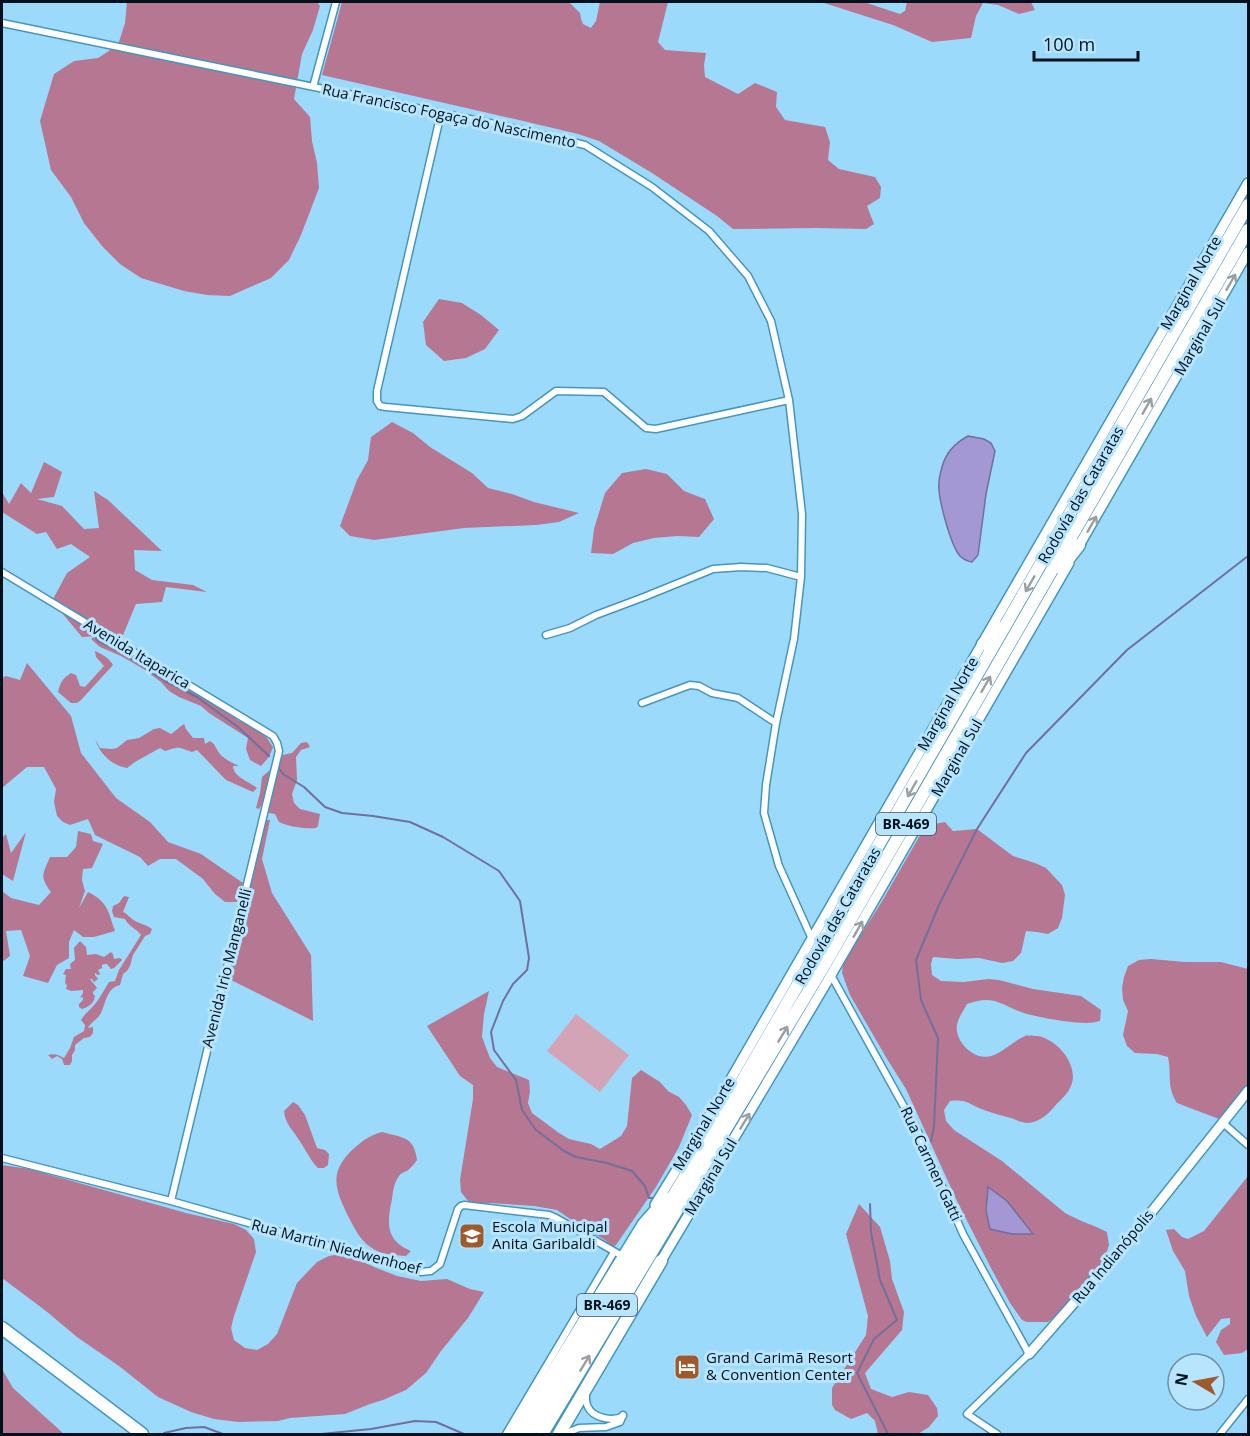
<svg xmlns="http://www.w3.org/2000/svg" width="1250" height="1436" viewBox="0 0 1250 1436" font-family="'Open Sans',sans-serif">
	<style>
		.green { fill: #d2a4b6 }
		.forest { fill: #b57792 }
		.water { fill: #a398d3; stroke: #726f9c; stroke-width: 1.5 }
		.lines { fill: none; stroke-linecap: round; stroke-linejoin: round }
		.stream { stroke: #726f9c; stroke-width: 2 }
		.street-casing { stroke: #4596bd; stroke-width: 9 }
		.secondary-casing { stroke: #4596bd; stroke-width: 12 }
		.highway-casing { stroke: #4596bd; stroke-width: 15 }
		.street { stroke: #fff; stroke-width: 6 }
		.secondary { stroke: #fff; stroke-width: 9 }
		.highway { stroke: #fff; stroke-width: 12 }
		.oneway { stroke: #999fa4 }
		.labels { text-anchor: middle; stroke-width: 6; stroke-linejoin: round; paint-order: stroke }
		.shield { fill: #b7e5fe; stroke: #375060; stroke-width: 1.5 }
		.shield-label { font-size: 14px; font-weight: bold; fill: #00101c }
		.street-label { font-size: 15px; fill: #00101c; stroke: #b7e5fe }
		.poi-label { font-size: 15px; fill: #00101c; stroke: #b7e5fe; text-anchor: start }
	</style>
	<rect width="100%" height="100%" fill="#9cdafc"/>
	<!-- green -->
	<path class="green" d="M576,1014l53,41 -29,37 -53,-41z"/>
	<!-- forest -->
	<path class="forest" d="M127,2h190l3,4 -7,24 -11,24 -8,45 16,18 2,24 5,22 2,25 -18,47 -12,25 -18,18 -41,18 -23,-1 -23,-4 -43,-13 -21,-14 -18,-18 -18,-23 -13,-26 -20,-27 -11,-49 14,-47 20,-13 24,-3 20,-13 7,-22z
		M342,2h227l11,11 1,6 2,5 8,4 5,-7 4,-19h68l-10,40 7,8 41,3 -2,12 1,12 33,17 17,-11 22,9 -1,15 9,13 40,7 5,15 -2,18 11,9 36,8 6,10 -1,11 -13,8 7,18 -8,5 -50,-1 -83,1 -16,-13 -65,-43 -53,-32 -21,-7 -59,-14 -197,-45z
		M821,2h43l36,12 5,-3 2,-9h124l4,8 -16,4 -21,-9 -15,-2 -7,13 -5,22 -39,4 -39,-17z
		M439,299l23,4 19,12 18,15 -14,19 -19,9 -22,3 -18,-16 -3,-23z
		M392,422l21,11 17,14 42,26 16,15 24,6 22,8 45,11 -20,9 -23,3 -72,3 -90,12 -24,-4 -10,-10 17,-46 11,-20 3,-23z
		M44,462l18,10 -8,25 -17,2 25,7 22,23 15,-1 -5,-37 14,9 54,51 -28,-1 1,20 17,10 41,5 14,7 -41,-5 -4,15 -26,2 -13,31 -23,1 22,12 47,31 42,22 28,20 11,4 17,13 6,9 -4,10 -8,9 -11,-6 -4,-11 2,-11 -39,-25 -8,-7 -22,-9 -10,-6 -8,-9 -19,-14 -21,-12 -21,-9 -9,-8 5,-3 -14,1 -30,-36 15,-28 23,-16 -19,-13 -14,5 -11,-17 -9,2 -35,-22v-20l7,12 12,-21 10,10z
		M646,469l21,5 17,17 21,8 9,20 -15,18 -22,-1 -23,2 -21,5 -20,11 -22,-1 3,-24 11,-36 17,-20z
		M95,651c7,3 14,7 18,14l-32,35 -4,3h-6l-13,-11c2,-9 5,-14 13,-19l5,2 4,11 5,1 19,-21 -8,-9z
		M27,663l44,53 10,37 35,45 34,24 18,20 33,12 42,29 -4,19h-14l-10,-8 -12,-15 -27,-20h-16l-12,7 -8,-9 -45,-22 -7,-16 -18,6 -7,-3 -6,-6 -3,-14 2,-13 -12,-22h-17l-25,21v-110l4,-2 14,4z
		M184,724l2,5 7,9h11l1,6 5,-3c6,4 6,8 10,13 3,4 14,10 19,12h-6c1,12 16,15 24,22l-4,4 -27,-12 -29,-30 -5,2c-15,-5 -11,-6 -27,-1l-5,-3 -25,14 -8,6c-16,-3 -27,-14 -32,-29l5,9 12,1 5,-1 10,-8 12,-2 15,-9 6,-1 11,6c5,-3 8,-7 13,-10z
		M307,742l3,5 -9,3 -5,7 1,23 -5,14 2,9 6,6 20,5 -2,12 -2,2c-12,1 -26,-1 -37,-6l-4,-8 -6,-1 -4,-9h-3l-3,5 -3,-1 4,-15 2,-16 8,-7 -2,8 3,2 7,-21 5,-4 9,-2 9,-10z
		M265,820h5l-8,39 10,34 39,62 2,66 -84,-42z
		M945,822l8,9 24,-2 36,27 22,7 11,5 16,17 3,10 -3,23 -4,10 -10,6 -11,-2 -11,-1 -5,22 -8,8 -11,2 -23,-5 -22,1 -24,-2 -2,7 1,11 9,6 23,1 24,-3 11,1 34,9 48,7 20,14 -1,11c-5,1 -9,2 -14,2 -15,0 -52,-6 -65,-11 -23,-9 -28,-17 -54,-8 -3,6 -9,14 -10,21 -2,10 6,22 14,27 21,15 37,-9 54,-16 3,-1 9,0 13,0 21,4 43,32 32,52 -3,7 -11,13 -15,18 -7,8 -15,16 -27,17 -5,0 -12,-3 -17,-5 -9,-2 -18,-5 -27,-8 -15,-5 -16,-11 -34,-9l-6,9 2,11 8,9 48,31 63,52c14,8 29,12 42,19l2,13 -7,21 -35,42 -19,14h-21l-5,-2 -12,-17 -18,-33 -35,-69 -51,-112 -19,-30 -37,-64 -8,-22 1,-10 38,-60 38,-66 10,-12z
		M78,831l13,3 2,7 10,3 -11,24 -9,1 -1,11 3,11 -6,17 9,-16c20,10 20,19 27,39l-21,6h-11l-9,-7 -5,12v16l-12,7 -9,18 -25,-7 7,-20 -9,-26 -15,1 4,25 -8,6v-71l9,7 28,7 12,-13c-12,-16 -8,-18 -1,-35h17l9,-10z
		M26,832l-13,49 -11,-7v-36l4,-4 5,19z
		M124,896l5,1 -6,15c5,2 7,6 12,9 6,3 12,4 17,8l-2,5 -5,2 -12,19 -3,11 -3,5 -4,3 -3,11c-13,3 -14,17 -19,28 -3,6 -10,9 -13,15l5,-1v6l-3,4 -6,1 -9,7v5l-3,5v6l-2,4h-6l-2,-6 -5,-3 -5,3 -4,-4c7,-2 10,0 16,3l6,-10 4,-11 10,-6 1,-6 -4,-5c4,-7 9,-10 14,-16 5,-6 9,-14 14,-22l6,-1 4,-11 22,-35c-4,-6 -12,-8 -16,-16l-11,-2 -2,-6 1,-5 6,-3z
		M80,941l6,6 1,8 9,-1 8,3 7,-5 2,2 1,5 6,-1 2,2 -8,8 -3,1 -4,-5h-3l-2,1v3l-4,2 2,4 -2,1 -3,-2v2l3,4 -4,3 -2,-3h-2l7,9 -4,4v2l2,2c-1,7 -6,11 -13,13l-3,-2v-3l4,-4v-3l-3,1 3,-5v-3l-12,1 -5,-2 1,-4 -2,-2 1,-8 -3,-1 3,-5h5l-1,-5 5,-4 -1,-12z
		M1151,959l34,3h36l27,7v118l-19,23 -10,9 -42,-16c-11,-18 -5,-27 -9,-46l-11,-3 -22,-1 -8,-7 -4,-11 5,-24 -5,-11 -1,-12 2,-11 4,-11 11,-6z
		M489,991l-5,23 -2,23 8,21 7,9 32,13 1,11 -2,12 4,10 27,20 10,6 22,5 9,5 21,-13 6,-10 5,-48 9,-8 19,12 8,9 11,6 7,8 6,10 -13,32 -23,40 -40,58 -3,2 -8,-7 -29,-17 -19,-13 -23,-4 -44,-3 -11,1 -11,-3 -7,-9 -1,-12 13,-81v-14l-13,-9 -33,-50z
		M293,1102l5,3 7,10 12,33 8,2 4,4 -1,11 -4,3h-6c-8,-8 -12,-18 -19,-28 -6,-10 -14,-16 -15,-29z
		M382,1132c21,6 32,4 35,28 -3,4 -6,8 -10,11 -3,1 -6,2 -8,5 -5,6 -6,16 -7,23 -5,24 -7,41 19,52l-5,5c-11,-1 -21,-1 -31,-6 -14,-8 -19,-19 -26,-32 -13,-27 -21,-44 2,-67 11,-10 17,-15 31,-19z
		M2,1165l27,4 157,44 48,11 12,6 8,9 2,13 -22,64 -3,12 3,12 11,8 12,2 11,-6 9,-10 20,-51 20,-21 12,-6 12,-2 11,2 22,11 23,9 24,5 26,-2 23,10 14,3 -16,26 -27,33 -15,22 -20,17 -23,10 -13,4 -25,10 -55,4 -12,3 -39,1 -25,-3 -23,-7 -33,-15 -39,-31 -42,-29 -31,-26 -44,-33z
		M1248,1176v173l-6,4 -18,2 -8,-13 5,-12 9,-6v-6l-9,1 -14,18 -11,-21 -7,-20 -4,-25 -12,-20 -7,-21 8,-1 8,8 6,2 16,-8z
		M859,1204l21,23 10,34 2,18 12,33 -2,18 -37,43 6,16 21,8 17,-5 19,3 9,13 1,8 -9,11 -11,7h-40l-3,-13 -8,-8 -16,6 -16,-9 -3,-5v-17l34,-53 2,-19 -22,-82z
		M2,1369l11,19 51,46h-62z"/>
	<!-- water -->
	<path class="water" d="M968,436l16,3 7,4 4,8 -9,43 -8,61 -6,7c-5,-1 -8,-2 -12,-6 -9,-10 -20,-52 -21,-66 -1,-8 1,-16 3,-23 4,-15 13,-24 26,-31z
		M988,1187l19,14 26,33h-21l-22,-5 -4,-18z"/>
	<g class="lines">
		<!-- stream -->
		<path class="stream" d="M94,631l3,9 27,14 41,27 32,16 41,30 31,29
			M277,766l6,8 21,13 21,20 17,6 31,3 37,6 33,15 56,34 21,30 9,57 -2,12 -14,14 -10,17 -12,31 3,18 22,30 6,30 14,20 28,21 12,6 31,6 25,8 13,15 4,12h6
			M931,1141l3,-14 4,-89 -17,-38 -5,-40 23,-55 38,-76 49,-76 101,-103 121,-94
			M870,1204l1,28 9,48 17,40 -23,19 -17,34 31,61
			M164,1433l22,-5 18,-1 19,7
			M321,1434l50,-5 44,-8 21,1 28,12"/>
		<!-- street casing -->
		<g class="street-casing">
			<path id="street" d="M2,23l502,103 81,19 67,42 57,44 39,45 23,45 18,79 13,114 -1,63 -7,62 -18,84 -10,62 -2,28 15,53 33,73
				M313,87l23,-85
				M441,113l-64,278v10l3,5 6,1 127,12 9,-3 34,-25 48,1 42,36 10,1 133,-29
				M2,572l271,164 4,7 2,8 -108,450
				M546,635l24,-7 26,-13 48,-18 69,-28 28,-2 26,1 34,9
				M642,703l48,-18 9,1 13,7 26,5 38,25
				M831,975l87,157 45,102 66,120 -62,60 30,20
				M1223,1123l25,22
				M2,1158l169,43 250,71 10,-1 9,-7 18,-55 3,-3 3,-1 85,10 7,3 68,39
				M586,1392c0,5 -1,10 2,15 5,11 25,15 35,9
				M506,1434l108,-182
				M564,1434l15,-6 27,-1 14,-5 3,-7
				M1220,1434l28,-35"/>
		</g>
		<!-- secondary casing -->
		<g class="secondary-casing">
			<path id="secondary" d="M1077,549l171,-297
				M655,1205l54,-88 539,-934
				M661,1261l170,-286 238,-412
				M1029,1354l101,-115 118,-148"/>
		</g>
		<!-- highway casing -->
		<g class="highway-casing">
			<path id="highway" d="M1061,568l18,-23
				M983,644l17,-16
				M946,776l8,-25
				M2,1328l140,106
				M515,1434l129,-210 22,-25
				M528,1434l190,-311 530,-918
				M542,1434l283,-470 423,-734
				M559,1434l102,-173"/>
		</g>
		<!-- street -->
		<use href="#street" class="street"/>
		<!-- secondary -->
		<use href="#secondary" class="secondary"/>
		<!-- highway -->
		<use href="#highway" class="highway"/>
	</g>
	<!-- one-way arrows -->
	<defs><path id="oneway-shaft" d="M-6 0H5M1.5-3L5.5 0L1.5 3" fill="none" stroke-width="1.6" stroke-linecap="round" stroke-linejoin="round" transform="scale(1.5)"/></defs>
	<g class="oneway">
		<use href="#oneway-shaft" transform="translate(1231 282) rotate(-60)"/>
		<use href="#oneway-shaft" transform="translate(1147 406) rotate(-60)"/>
		<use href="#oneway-shaft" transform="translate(1092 524) rotate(-60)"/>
		<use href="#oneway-shaft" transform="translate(1030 584) rotate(120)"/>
		<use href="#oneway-shaft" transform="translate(986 684) rotate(-60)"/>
		<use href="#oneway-shaft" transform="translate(912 789) rotate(120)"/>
		<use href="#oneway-shaft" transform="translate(858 929) rotate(-60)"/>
		<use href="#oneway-shaft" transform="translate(783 1034) rotate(-59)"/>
		<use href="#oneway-shaft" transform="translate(745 1121) rotate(-59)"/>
		<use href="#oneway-shaft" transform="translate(585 1363) rotate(-59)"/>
	</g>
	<!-- icons -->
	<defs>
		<g id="school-square" transform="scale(1.35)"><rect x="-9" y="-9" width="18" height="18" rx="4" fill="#9e5a2c" stroke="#b7e5fe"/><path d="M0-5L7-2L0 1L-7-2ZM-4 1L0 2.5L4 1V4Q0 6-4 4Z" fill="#fff"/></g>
		<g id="hotel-square" transform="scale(1.35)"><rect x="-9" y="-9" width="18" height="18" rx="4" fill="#9e5a2c" stroke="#b7e5fe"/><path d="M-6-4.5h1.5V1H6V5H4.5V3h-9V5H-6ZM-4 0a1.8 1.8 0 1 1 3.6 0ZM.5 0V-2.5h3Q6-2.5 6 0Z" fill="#fff"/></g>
	</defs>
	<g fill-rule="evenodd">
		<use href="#school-square" x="472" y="1236"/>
		<use href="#hotel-square" x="687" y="1367"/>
	</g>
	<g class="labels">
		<!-- shield labels -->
		<g class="shield">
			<rect x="876" y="813" width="60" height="22" rx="4.5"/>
			<rect x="577" y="1294" width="60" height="22" rx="4.5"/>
		</g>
		<g class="shield-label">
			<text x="906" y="829">BR-469</text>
			<text x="607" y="1310">BR-469</text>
		</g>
		<!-- street labels -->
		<g class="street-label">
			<text transform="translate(449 116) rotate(12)" y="5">Rua Francisco Fogaça do Nascimento</text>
			<text transform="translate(1191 283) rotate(-60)" y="5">Marginal Norte</text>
			<text transform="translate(1200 337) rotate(-60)" y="5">Marginal Sul</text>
			<text transform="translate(1081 495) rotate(-60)" y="5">Rodovía das Cataratas</text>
			<text transform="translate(137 654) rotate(31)" y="5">Avenida Itaparica</text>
			<text transform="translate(948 704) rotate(-60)" y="5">Marginal Norte</text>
			<text transform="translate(957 758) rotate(-60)" y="5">Marginal Sul</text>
			<text transform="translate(838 916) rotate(-60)" y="5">Rodovía das Cataratas</text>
			<text transform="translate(227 968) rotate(-76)" y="5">Avenida Irio Manganelli</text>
			<text transform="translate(704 1124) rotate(-59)" y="5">Marginal Norte</text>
			<text transform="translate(931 1164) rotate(65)" y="5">Rua Carmen Gatti</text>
			<text transform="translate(711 1177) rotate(-59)" y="5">Marginal Sul</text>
			<text transform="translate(336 1247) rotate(15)" y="5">Rua Martin Niedwenhoef</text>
			<text transform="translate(1113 1257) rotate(-50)" y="5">Rua Indianópolis</text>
		</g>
		<!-- poi labels -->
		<g class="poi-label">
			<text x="492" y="1232">Escola Municipal<tspan x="492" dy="17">Anita Garibaldi</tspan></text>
			<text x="706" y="1363">Grand Carimã Resort<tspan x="706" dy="17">&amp; Convention Center</tspan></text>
		</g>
	</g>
	<!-- border -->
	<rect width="1250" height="1436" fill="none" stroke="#00101c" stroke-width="6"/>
	<!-- north arrow -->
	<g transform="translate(1196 1382) rotate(280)"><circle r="28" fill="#b7e5fe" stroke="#6e90a4" stroke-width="1.5"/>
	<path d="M0-4.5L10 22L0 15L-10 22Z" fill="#9e5a2c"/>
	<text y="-9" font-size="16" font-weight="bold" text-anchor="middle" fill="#00101c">N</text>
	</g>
	<!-- scale -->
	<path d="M1034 51v9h104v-9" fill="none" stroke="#00101c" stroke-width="3"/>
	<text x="1043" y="51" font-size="18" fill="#00101c" stroke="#b7e5fe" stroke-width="4.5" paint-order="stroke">100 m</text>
</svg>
